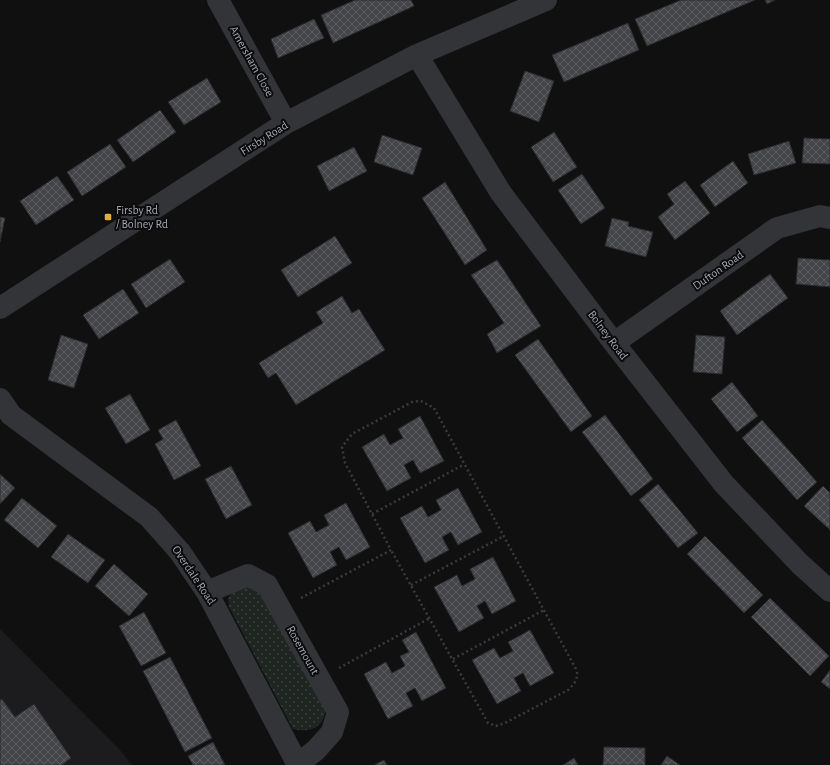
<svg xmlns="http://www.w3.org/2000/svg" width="830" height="765" viewBox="0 0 830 765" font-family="'Alegreya Sans',sans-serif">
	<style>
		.built { fill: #1c1c1e }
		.grass { fill: url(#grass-dots) }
		.building { fill: url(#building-cross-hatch); stroke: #2a2a2d }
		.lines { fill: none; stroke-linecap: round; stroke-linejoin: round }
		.path { stroke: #393b3f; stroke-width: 2.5; stroke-dasharray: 2 3; stroke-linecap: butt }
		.minor { stroke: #333438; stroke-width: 22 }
		.poi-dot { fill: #e2af37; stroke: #0b0b0c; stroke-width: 1.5 }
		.labels { text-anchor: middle; stroke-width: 4; stroke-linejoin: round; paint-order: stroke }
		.street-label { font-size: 12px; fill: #a2a6b1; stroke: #0b0b0c }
		.poi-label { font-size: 12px; fill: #a2a6b1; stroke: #0b0b0c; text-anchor: start }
	</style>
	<defs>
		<pattern id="grass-dots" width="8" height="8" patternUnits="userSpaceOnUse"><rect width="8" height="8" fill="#1f2520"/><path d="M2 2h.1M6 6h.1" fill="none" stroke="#3c423e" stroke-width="1.8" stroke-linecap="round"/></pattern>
		<pattern id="building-cross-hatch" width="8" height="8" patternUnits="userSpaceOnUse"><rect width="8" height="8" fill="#444549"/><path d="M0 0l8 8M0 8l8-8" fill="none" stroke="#5c5d61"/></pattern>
	</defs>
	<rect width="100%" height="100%" fill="#101011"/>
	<!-- built -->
	<path class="built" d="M0,629l119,120 13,16h-132z"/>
	<!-- grass -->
	<path class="grass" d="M245,585l11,3 70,121c-3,19 -15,24 -33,20l-64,-122 -1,-9 7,-9z"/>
	<!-- building -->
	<path class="building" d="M355,0h56l3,6 -81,37 -12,-28z
		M681,0h74l-108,46 -12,-27z
		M765,0h10l-8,4z
		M314,19l10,19 -46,20 -7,-19z
		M628,23l11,27 -75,32 -12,-27z
		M525,71l29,10 -15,41 -29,-11z
		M207,78l14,24 -37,23 -16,-23z
		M160,110l16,22 -43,30 -16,-22z
		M554,132l23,35 -24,15 -22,-35z
		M382,135l40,13 -9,27 -39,-13z
		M804,138l26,1v25l-28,-1z
		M789,141l7,22 -42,12 -6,-21z
		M110,144l16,23 -44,29 -15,-24z
		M354,147l13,24 -38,20 -12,-25z
		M733,161l15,22 -33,24 -15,-22z
		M582,174l23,34 -24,16 -23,-34z
		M57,176l17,24 -38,25 -16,-24z
		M685,181l25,32 -35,27 -17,-23 16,-13 -7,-10z
		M445,182l42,68 -22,15 -43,-67z
		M0,217l5,1 -5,24z
		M612,218l17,4 -1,4 25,6 -7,25 -41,-11z
		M335,236l17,27 -54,34 -17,-27z
		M798,258l32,2v27l-34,-3z
		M170,259l15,23 -39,26 -15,-24z
		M497,260l44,66 -44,27 -10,-19 17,-11 -33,-48z
		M770,274l18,24 -51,37 -17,-24z
		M123,289l16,24 -40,26 -16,-24z
		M342,296l10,17 7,-4 26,41 -89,55 -20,-32 -8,5 -9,-15 64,-40 -7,-11z
		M61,335l27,9 -14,44 -26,-8z
		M696,335l29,2 -3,37 -29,-2z
		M538,339l54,77 -21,16 -56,-77z
		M732,382l26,34 -21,16 -26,-33z
		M130,394l20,36 -24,14 -21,-36z
		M605,415l48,64 -22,17 -49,-64z
		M420,416l24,45 -24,12 -7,-13 -9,5 7,13 -24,13 -25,-44 22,-13 6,11 13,-7 -5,-9z
		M176,420l25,46 -27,14 -19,-36 8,-5 -5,-9z
		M762,420l55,62 -20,18 -55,-62z
		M231,466l21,39 -26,14 -21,-40z
		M0,474l15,14 -15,16z
		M658,484l40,49 -20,15 -39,-48z
		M823,486l7,7v37l-26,-24z
		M458,488l24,44 -24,13 -7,-13 -9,5 7,13 -24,13 -25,-45 22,-12 6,11 13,-7 -5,-10z
		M22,498l35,28 -19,22 -34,-28z
		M346,503l24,44 -24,13 -7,-13 -9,5 7,13 -24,13 -25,-45 22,-12 6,11 13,-7 -5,-10z
		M68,534l37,26 -17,23 -37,-26z
		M705,536l58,59 -19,18 -57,-59z
		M493,557l23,44 -24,13 -7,-13 -8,5 7,12 -25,14 -25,-45 23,-12 5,11 13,-7 -5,-10z
		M114,564l34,30 -19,22 -34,-30z
		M770,598l59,58 -19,20 -59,-59z
		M144,612l22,41 -25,13 -22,-40z
		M530,630l24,43 -24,13 -7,-13 -9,5 7,13 -24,13 -25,-44 22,-12 6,10 13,-7 -5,-9z
		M416,632l30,56 -24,13 -7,-13 -9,5 7,13 -25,13 -24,-45 22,-12 6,11 13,-7 -5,-10 9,-4 -7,-12z
		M170,657l42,81 -27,14 -42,-81z
		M830,670v19l-9,-7z
		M2,699l13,18 19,-13 37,54 -9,7h-62v-65z
		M213,742l12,23h-32l-5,-9z
		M604,747l41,1v17h-42z
		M667,756l13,9h-19z
		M574,758l4,7h-15z
		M384,760l3,5h-13z"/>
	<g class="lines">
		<!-- path -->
		<path class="path" d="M372,514l91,-49
			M411,585l93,-49
			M301,598l90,-48 -46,-87 -3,-16 10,-13 60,-32 9,-1 13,7 143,263c1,9 -3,13 -9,19l-63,33 -9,3 -8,-3 -97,-173
			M453,659l91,-49
			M339,668l91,-50"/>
		<!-- minor -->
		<path class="minor" d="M218,0l68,123
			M417,55l84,138 113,150 110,141 76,80 30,27
			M0,308l286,-185 131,-68 129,-55
			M614,343l163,-115 43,-12 10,2
			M0,399l11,16 138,102 31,35 27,40 91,173
			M207,592l41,-17 19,10 71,127 -6,20 -16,18 -18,14"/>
	</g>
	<!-- markers -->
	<rect class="poi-dot" x="104" y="213" width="8" height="8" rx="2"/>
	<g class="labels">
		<!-- street labels -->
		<g class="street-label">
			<text transform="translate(252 61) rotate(61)" y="4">Amersham Close</text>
			<text transform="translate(264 138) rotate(-32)" y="4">Firsby Road</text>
			<text transform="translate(718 270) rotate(-35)" y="4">Dufton Road</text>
			<text transform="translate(608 335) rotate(53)" y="4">Bolney Road</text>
			<text transform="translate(194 575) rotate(56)" y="4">Overdale Road</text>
			<text transform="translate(303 650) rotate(61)" y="4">Rosemount</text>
		</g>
		<!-- poi labels -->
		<g class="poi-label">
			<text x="116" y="214">Firsby Rd<tspan x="116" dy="14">/ Bolney Rd</tspan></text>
		</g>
	</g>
</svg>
